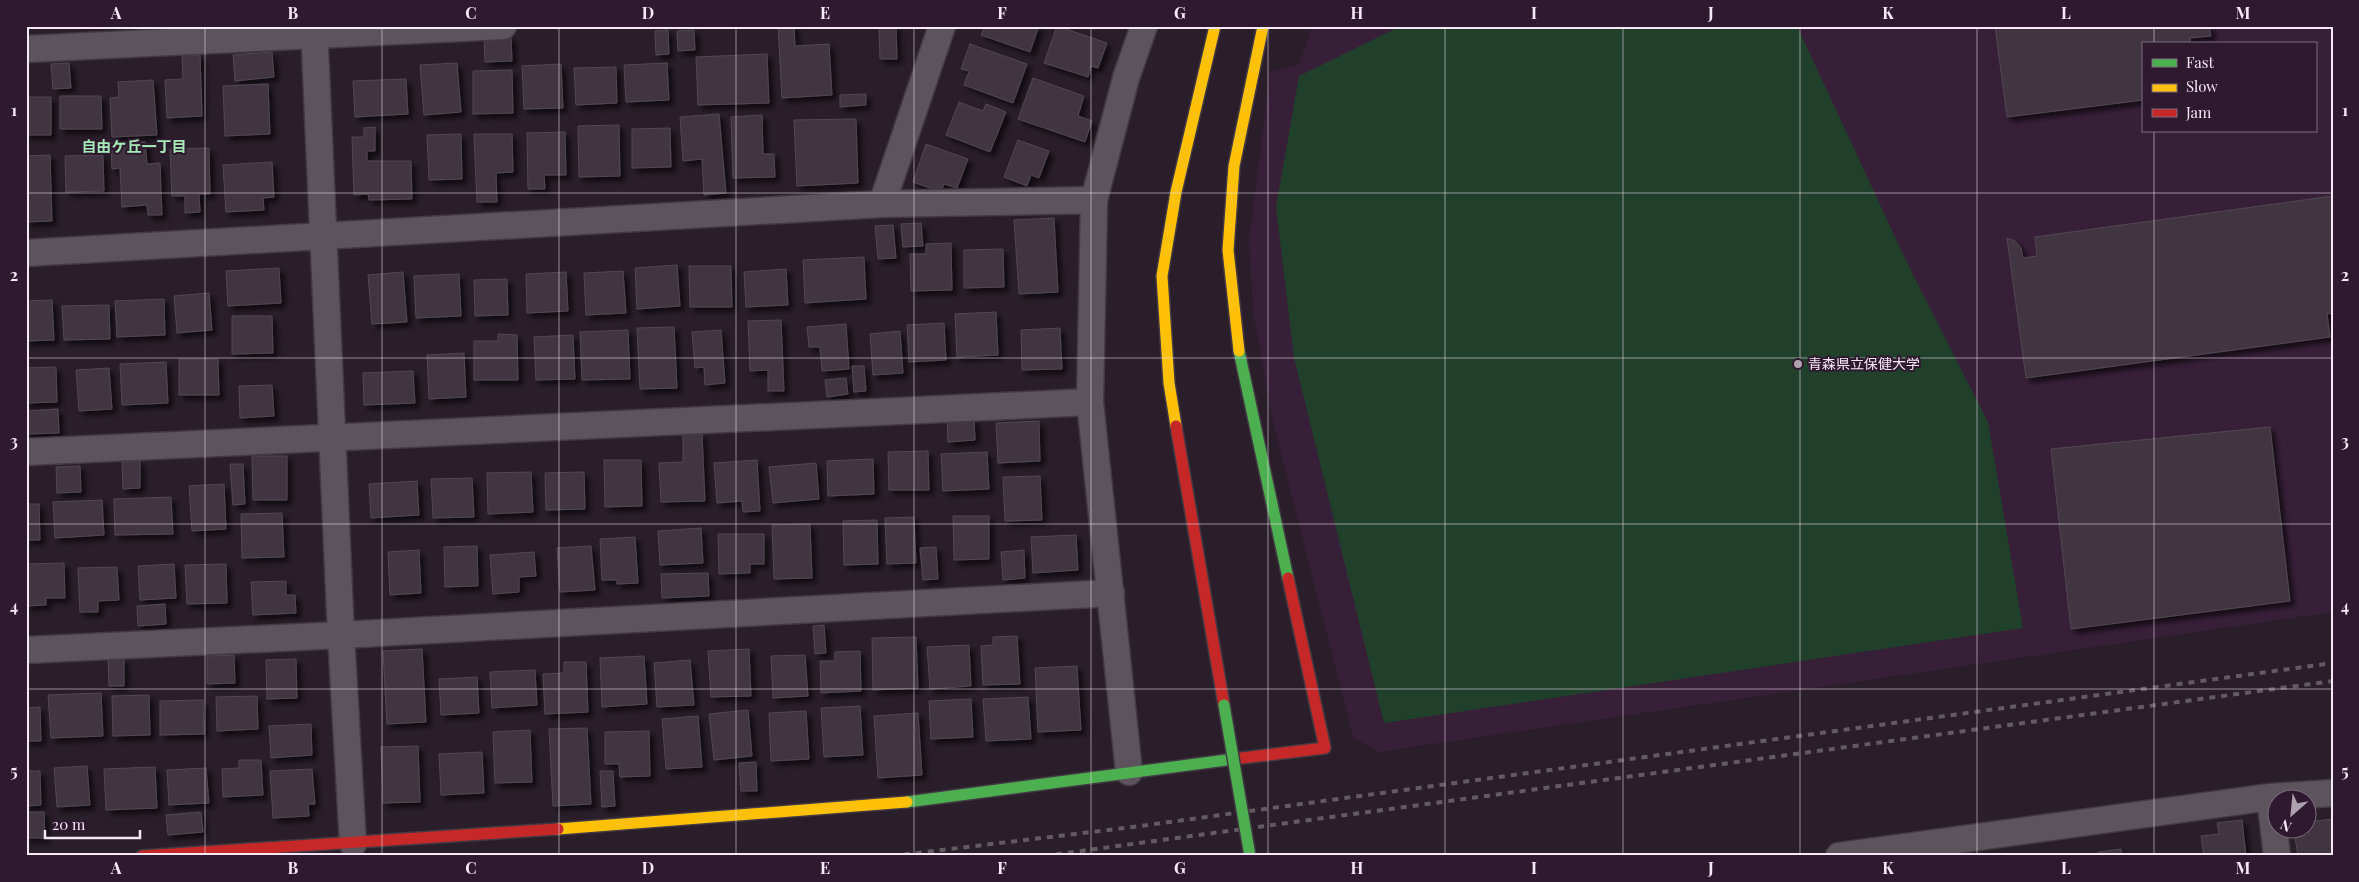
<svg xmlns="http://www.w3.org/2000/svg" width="2359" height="882" viewBox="0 0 2359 882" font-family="'Playfair Display','Noto Sans JP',serif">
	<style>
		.built { fill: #371f38; fill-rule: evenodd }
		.green { fill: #21402b }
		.building { fill: #3f3540; stroke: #524852; filter: url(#shadow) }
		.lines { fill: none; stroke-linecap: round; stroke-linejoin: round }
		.street-casing { stroke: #423942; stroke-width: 29 }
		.fast-casing { stroke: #423942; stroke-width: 14 }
		.slow-casing { stroke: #423942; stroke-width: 14 }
		.jam-casing { stroke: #423942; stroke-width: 14 }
		.street { stroke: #5c535c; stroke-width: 26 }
		.fast { stroke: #4caf50; stroke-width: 11 }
		.slow { stroke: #ffc107; stroke-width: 11 }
		.jam { stroke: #c62828; stroke-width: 11 }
		.rail { stroke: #645a64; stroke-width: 4; stroke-dasharray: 6 6; stroke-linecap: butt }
		.fast-bridge-casing { stroke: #423942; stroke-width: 14; stroke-linecap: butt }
		.fast-bridge { stroke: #4caf50; stroke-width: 11 }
		.grid { fill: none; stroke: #f6e8f6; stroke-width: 1; stroke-opacity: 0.55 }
		.poi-dot { fill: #aea1ae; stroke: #2e192e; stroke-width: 2 }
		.labels { text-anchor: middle; stroke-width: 4; stroke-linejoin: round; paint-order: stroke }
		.poi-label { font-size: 14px; fill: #f6e8f6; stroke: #2e192e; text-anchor: start }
		.neighbourhood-label { font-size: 15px; font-weight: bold; fill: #a5ebb7; stroke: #2e192e }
		.neatline { fill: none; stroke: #f6e8f6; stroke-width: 2 }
		.grid-label { font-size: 16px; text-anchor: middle; font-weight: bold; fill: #f6e8f6 }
	</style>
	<defs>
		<filter id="shadow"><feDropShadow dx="4.5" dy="4.5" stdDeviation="2.5" flood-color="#0009"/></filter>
	</defs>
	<rect width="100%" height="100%" fill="#291e29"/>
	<!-- built -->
	<path class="built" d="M1312,26h1021v586l-955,140 -25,-15 -81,-319 -19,-107 -4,-71 21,-168 29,-8zM2143,44h172v87h-172z"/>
	<!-- green -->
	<path class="green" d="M1401,26h396l113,243 78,153 35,206 -639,95 -90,-365 -18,-151 23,-131z"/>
	<!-- building -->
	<path class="building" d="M778,26h16l1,20 34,-2 3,51 -50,3z
		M879,26h17l1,33h-17z
		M985,26h54l-9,26 -49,-17z
		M1057,26l50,17 -9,25 -7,-2 -3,11 -44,-14z
		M1995,26h214l2,10 -21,2 1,6h-48v56l-136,17z
		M668,30l1,24 -13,1 -1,-24z
		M694,30l1,20 -17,1 -1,-20z
		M511,36l1,25 -27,1 -1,-25z
		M970,44l57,20 -14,39 -49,-18 5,-14 -8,-2z
		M272,52l2,25 -39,4 -2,-26z
		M767,54l2,49 -71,2 -2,-48z
		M182,55h18l2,61 -35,2 -2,-38 18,-1z
		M69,63l2,25 -18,1 -2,-25z
		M457,63l4,49 -37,3 -4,-50z
		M667,63l2,37 -43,2 -2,-37z
		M561,64l2,44 -39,1 -2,-43z
		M616,67l1,36 -41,2 -2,-37z
		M512,70l1,43 -40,1v-43z
		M1033,78l51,18 -6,20 14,5 -7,21 -67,-23z
		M406,79l2,35 -53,3 -2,-36z
		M153,80l4,55 -45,2 -2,-39 9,-1 -1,-15z
		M268,84l2,50 -45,2 -2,-50z
		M866,94v11l-26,2v-12z
		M60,96h41l1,33h-42z
		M26,97h25v38h-25z
		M959,102l24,9 3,-7 20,8 -16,40 -44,-17z
		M719,114l7,79 -22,2 -2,-36 -19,2 -3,-44z
		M762,115l1,39h11l1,23 -42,1 -2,-61z
		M856,119l2,64 -61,3 -3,-66z
		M619,125l1,51 -41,1 -1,-51z
		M375,127v24h-8v10h44l1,38 -43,1 -1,-6 -14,1 -2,-58h12v-9z
		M670,128l1,39 -39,1v-39z
		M565,132l1,43h-22l1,14h-17l-1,-56z
		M461,134l1,45 -33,1 -2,-45z
		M474,134h38l1,38 -17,1 1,29h-20z
		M1018,140l31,11 -10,27 -8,-3 -4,11 -23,-9z
		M145,142l2,22 13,-1 2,52h-14l-1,-10 -25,2 -2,-39 -8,1 -1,-26z
		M926,144l42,15 -11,29 -13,-4 -3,8 -28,-10z
		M209,148l1,46h-11l1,18 -15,1v-17h-13l-2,-47z
		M50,155l2,66 -26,1v-66z
		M103,155l1,36 -38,1 -1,-36z
		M272,162l2,35 -11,1 1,12 -38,2 -3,-47z
		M2333,196v117l-6,1 3,23 -304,41 -19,-140 8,3 6,7 2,10 14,-2 -2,-19z
		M1054,218l4,74 -39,2 -5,-74z
		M921,223l2,23 -20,1 -2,-23z
		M893,225l3,33 -18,1 -3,-33z
		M951,243l1,47 -41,1 -1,-37h16v-10z
		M1003,249l1,38 -40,1v-38z
		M864,257l2,42 -61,4 -2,-43z
		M677,265l3,41 -43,3 -2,-41z
		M689,266h42l1,41h-42z
		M279,268l2,35 -53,3 -2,-35z
		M786,269l2,36 -42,2 -2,-35z
		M623,271l3,42 -40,2 -2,-42z
		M403,272l4,50 -35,2 -4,-49z
		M566,272l2,39 -41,2 -1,-39z
		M459,274l2,42 -45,2 -2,-42z
		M507,279l1,36 -33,1 -1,-36z
		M209,293l3,37 -35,3 -3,-37z
		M164,299l1,36 -48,2 -2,-36z
		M52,300l2,40 -28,1v-40z
		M109,305l1,34 -46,1 -2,-34z
		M996,312l2,43 -41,2 -2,-43z
		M232,316h40l1,37 -41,1z
		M781,320l3,71h-16v-21l-18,1 -2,-50z
		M944,323l2,37 -37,2 -2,-37z
		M846,324l3,45 -27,2 -2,-24h-11l-2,-20z
		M674,327l3,61 -37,1 -3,-61z
		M1060,328l2,41 -40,1 -1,-40z
		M628,330l2,49 -48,1 -2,-48z
		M721,330l4,53 -20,2 -1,-18 -9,1 -3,-36z
		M900,331l3,42 -30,2 -3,-41z
		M498,334l19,1 1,45h-44v-39h24z
		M573,335l2,44 -39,1 -2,-43z
		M464,353l2,44 -37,2 -2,-44z
		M179,359h39l1,36h-40z
		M166,362l2,41 -46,2 -2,-41z
		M852,366h12l2,25 -12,1z
		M56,367l1,35 -31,1v-35z
		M109,368l3,41 -33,2 -3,-41z
		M413,371l2,32 -51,2 -1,-32z
		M846,378l2,16 -21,3 -2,-17z
		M272,385l2,31 -34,2 -1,-32z
		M58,409l1,24 -33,1v-23z
		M974,419l1,21 -27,2 -1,-22z
		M1039,421l1,40 -42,2 -2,-40z
		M2270,427l20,174 -219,28 -20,-180z
		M702,434l3,67 -44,1 -2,-39 24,-1v-27z
		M928,451l1,39h-40l-1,-38z
		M987,452l2,37 -46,2 -2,-37z
		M252,456h35v44h-34z
		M873,459l1,35 -46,2 -1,-35z
		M604,460h37l1,46 -37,1z
		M757,460l3,51 -17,1 -1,-11 -25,2 -3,-40z
		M140,461v27l-17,1 -1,-27z
		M816,463l3,36 -46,4 -4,-36z
		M230,464h13l2,40 -12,1z
		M80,466l1,26 -24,1 -1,-26z
		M531,472l2,40 -45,2 -1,-41z
		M584,472l1,37 -39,1 -1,-37z
		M1040,476l2,44 -37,1 -2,-44z
		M472,478l2,39 -41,1 -2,-39z
		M417,481l2,34 -48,3 -2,-34z
		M224,484l2,45 -34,2 -3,-45z
		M171,497l2,37 -58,1 -1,-36z
		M102,500l2,35 -49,3 -2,-36z
		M26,504h13l1,36h-14z
		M282,513l2,44 -42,1 -1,-44z
		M953,516h36v43l-35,1z
		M914,517l2,46 -29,1 -2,-46z
		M877,520l1,44 -34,1 -1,-44z
		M810,524l2,54 -38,1 -2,-54z
		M701,528l2,35 -43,2 -2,-34z
		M718,534h46v30h-14v9l-31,1z
		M1076,535l2,35 -45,3 -2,-36z
		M635,537l3,46 -21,1v-4h-15l-2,-41z
		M477,546l1,40 -33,1 -1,-40z
		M591,546l4,44 -35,2 -3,-44z
		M936,547l2,32 -15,1 -3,-32z
		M419,550l2,43 -31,2 -2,-43z
		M1024,550l1,28 -22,2 -2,-28z
		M534,552l2,24 -17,1v15l-26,2 -3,-39z
		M64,563l1,35h-19v7l-20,1v-42z
		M174,564l2,34 -36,2 -2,-34z
		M226,564l1,39 -40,1 -2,-39z
		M117,567l2,33 -21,1v11h-18l-2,-44z
		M708,573l1,23 -47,2 -1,-24z
		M286,581v14h9l1,18 -43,2 -2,-33z
		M165,604l1,20 -28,2 -1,-20z
		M824,625l2,28 -11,1 -2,-28z
		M1017,636l3,48 -37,1 -2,-39 12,-1v-8z
		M916,637l2,51 -45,2 -1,-52z
		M969,645l2,41 -41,3 -3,-42z
		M422,649l4,73 -39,2 -4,-73z
		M749,649l2,47 -40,1 -3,-46z
		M860,651l1,40 -40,2 -1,-32h15v-9z
		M234,655l1,28 -28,1v-28z
		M805,655l3,41 -35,2 -2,-42z
		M644,656l3,48 -45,3 -2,-49z
		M108,659h16v27h-15z
		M296,659l1,39 -30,1 -1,-39z
		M690,660l4,45 -37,2 -3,-44z
		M564,662h22l2,50 -43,2 -2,-40 21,-1z
		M1077,666l4,64 -43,2 -3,-64z
		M535,670l2,35 -45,3 -2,-36z
		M477,677l2,36 -38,2 -2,-36z
		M101,693l2,43 -52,2 -3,-43z
		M149,695l1,40 -37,1 -1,-40z
		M257,696l1,33 -41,2 -1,-34z
		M1028,697l3,42 -45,2 -3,-42z
		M971,699l2,38 -42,2 -2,-38z
		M203,700l1,34 -44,1v-34z
		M860,706l3,49 -39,2 -3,-49z
		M40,707l1,34h-15v-33z
		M748,710l4,46 -38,4 -5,-46z
		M806,711l3,48 -38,2 -2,-48z
		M918,713l4,62 -44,3 -4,-62z
		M698,716l4,51 -36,2 -4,-50z
		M311,724l1,31 -41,3 -2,-32z
		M587,728l4,76 -38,2 -4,-77z
		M530,730l2,52 -37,1 -2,-51z
		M649,731l1,45 -30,1 -1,-13h-14v-32z
		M418,746l2,56 -37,1 -2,-56z
		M482,752l2,41 -43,2 -2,-41z
		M239,760h22l2,35 -40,2 -1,-28 17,-1z
		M756,762l1,29h-16l-2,-28z
		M87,766l3,39 -33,2 -3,-39z
		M155,767l2,41 -51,2 -2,-41z
		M206,768l3,35 -40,2 -2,-35z
		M312,769l3,35h-7l1,12 -36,2 -3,-47z
		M26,771h14l1,34 -15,1z
		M600,771h13l2,35 -13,1z
		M26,812h18l1,26h-19z
		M201,812l2,20 -35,3 -2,-20z
		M2333,819v37h-35l-3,-19 14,-2 -2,-13z
		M2242,820l4,36h-42l-3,-20 18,-2 -2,-11z
		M2121,849l1,7h-23l-1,-4z"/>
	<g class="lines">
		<!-- street casing -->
		<g class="street-casing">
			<path id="street" d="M314,26l27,609 12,209
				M26,49l477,-23
				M1094,200l-4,202 39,370
				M882,204l60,-178
				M26,253l856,-49 212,-4 32,-122 18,-52
				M26,452l1064,-50
				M26,650l315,-15 770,-42
				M2270,797l7,59
				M1839,856l431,-59 63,-4"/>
		</g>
		<!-- fast casing -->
		<g class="fast-casing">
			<path id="fast" d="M1239,351l49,227
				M907,802l327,-43"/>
		</g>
		<!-- slow casing -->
		<g class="slow-casing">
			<path id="slow" d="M1239,351l-11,-101 6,-84 29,-140
				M1176,426l-7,-43 -7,-107 14,-84 39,-166
				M558,829l349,-27"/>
		</g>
		<!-- jam casing -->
		<g class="jam-casing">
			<path id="jam" d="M1176,426l48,279
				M1234,759l91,-11 -37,-170
				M142,856l416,-27"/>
		</g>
		<!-- street -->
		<use href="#street" class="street"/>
		<!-- fast -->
		<use href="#fast" class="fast"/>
		<!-- slow -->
		<use href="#slow" class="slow"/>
		<!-- jam -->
		<use href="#jam" class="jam"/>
		<!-- rail -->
		<path class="rail" d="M892,856l241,-29 1200,-164
			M1044,856l1289,-175"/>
		<!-- fast-bridge casing -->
		<g class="fast-bridge-casing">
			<path id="fast-bridge" d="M1224,705l26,151"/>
		</g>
		<!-- fast-bridge -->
		<use href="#fast-bridge" class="fast-bridge"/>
	</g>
	<!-- grid -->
	<path class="grid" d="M205,26v830M382,26v830M559,26v830M736,26v830M914,26v830M1091,26v830M1268,26v830M1445,26v830M1623,26v830M1800,26v830M1977,26v830M2154,26v18M2154,131v725M26,193h2307M26,358h2307M26,524h2307M26,689h2307"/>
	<!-- markers -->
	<circle class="poi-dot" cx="1798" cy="364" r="5"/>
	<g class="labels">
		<!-- poi labels -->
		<g class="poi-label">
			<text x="1808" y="369">青森県立保健大学</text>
		</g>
		<!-- neighbourhood labels -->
		<g class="neighbourhood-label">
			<text x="134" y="152">自由ケ丘一丁目</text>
		</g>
	</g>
	<!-- border -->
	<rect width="2359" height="882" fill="none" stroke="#2e192e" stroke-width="55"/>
	<!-- legend -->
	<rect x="2142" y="42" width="175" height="90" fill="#2e192e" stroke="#7e6c7e"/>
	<rect x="2152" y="59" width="25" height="8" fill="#4caf50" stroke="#7e6c7e"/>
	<text x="2186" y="68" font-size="15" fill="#f6e8f6">Fast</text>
	<rect x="2152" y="84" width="25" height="8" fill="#ffc107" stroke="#7e6c7e"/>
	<text x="2186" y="92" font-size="15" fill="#f6e8f6">Slow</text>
	<rect x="2152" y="109" width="25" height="8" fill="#c62828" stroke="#7e6c7e"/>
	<text x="2186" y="118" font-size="15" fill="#f6e8f6">Jam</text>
	<!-- north arrow -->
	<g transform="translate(2292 814) rotate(207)"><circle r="24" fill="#2e192e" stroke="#7e6c7e"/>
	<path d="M0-4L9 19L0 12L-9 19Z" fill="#aea1ae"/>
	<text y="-8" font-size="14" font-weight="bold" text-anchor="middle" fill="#f6e8f6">N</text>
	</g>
	<!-- scale -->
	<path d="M45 830v8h95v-8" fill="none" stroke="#f6e8f6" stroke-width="2.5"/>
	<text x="52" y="830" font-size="15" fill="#f6e8f6" stroke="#2e192e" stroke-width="4" paint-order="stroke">20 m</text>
	<rect x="28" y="28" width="2304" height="826" class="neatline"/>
	<g class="grid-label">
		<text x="116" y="19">A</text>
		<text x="293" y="19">B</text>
		<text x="471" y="19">C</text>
		<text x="648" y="19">D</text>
		<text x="825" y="19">E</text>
		<text x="1002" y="19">F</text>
		<text x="1180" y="19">G</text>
		<text x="1357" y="19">H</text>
		<text x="1534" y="19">I</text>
		<text x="1711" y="19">J</text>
		<text x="1888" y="19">K</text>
		<text x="2066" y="19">L</text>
		<text x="2243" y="19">M</text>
		<text x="14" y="116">1</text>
		<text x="2345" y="116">1</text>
		<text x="14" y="281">2</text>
		<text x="2345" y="281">2</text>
		<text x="14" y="447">3</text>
		<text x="2345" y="447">3</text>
		<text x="14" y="612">4</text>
		<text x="2345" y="612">4</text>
		<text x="14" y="777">5</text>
		<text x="2345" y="777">5</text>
		<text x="116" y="874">A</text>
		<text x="293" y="874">B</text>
		<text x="471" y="874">C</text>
		<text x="648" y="874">D</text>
		<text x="825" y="874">E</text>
		<text x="1002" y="874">F</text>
		<text x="1180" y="874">G</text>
		<text x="1357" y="874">H</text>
		<text x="1534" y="874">I</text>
		<text x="1711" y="874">J</text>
		<text x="1888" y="874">K</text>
		<text x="2066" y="874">L</text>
		<text x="2243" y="874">M</text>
	</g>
</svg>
